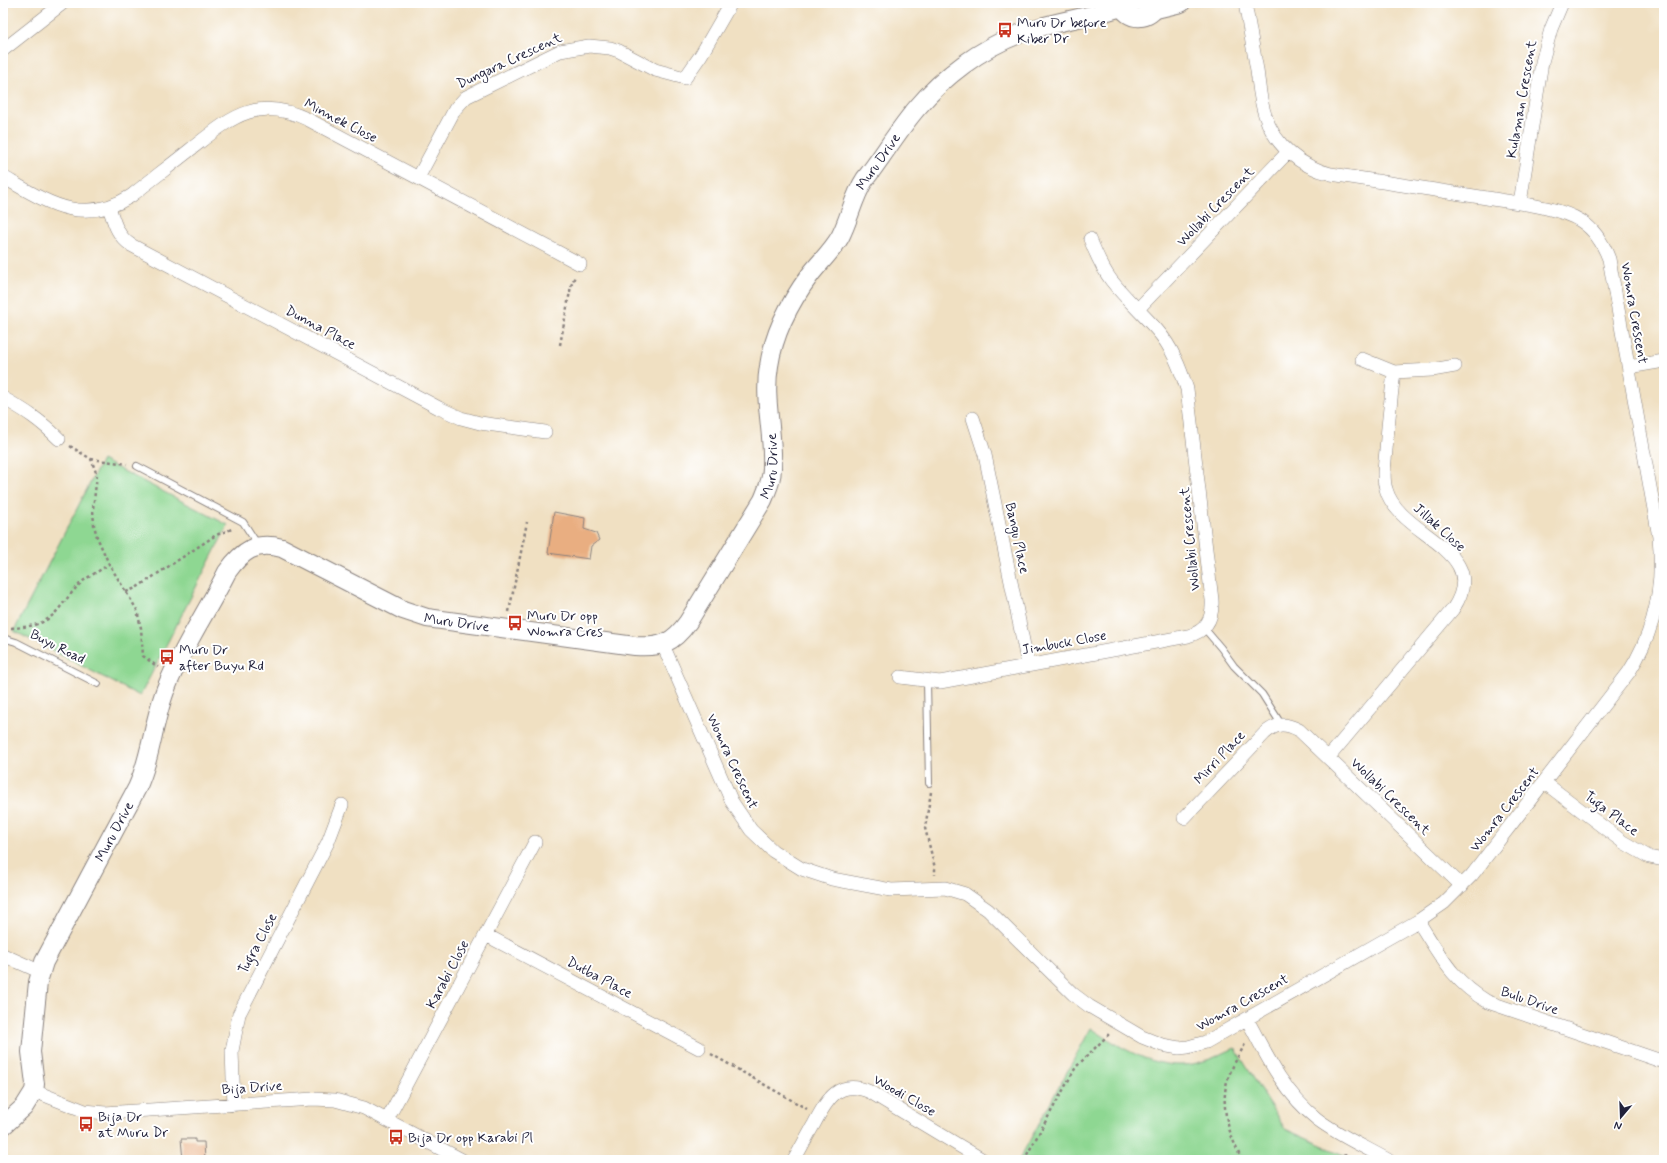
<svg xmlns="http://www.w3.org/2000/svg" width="1667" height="1163" viewBox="0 0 1667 1163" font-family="Mynerve,sans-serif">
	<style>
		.green { fill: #8ed792; stroke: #587c66 }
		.building { fill: #e9ae81 }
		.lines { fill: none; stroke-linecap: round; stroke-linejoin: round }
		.lane-casing { stroke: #89817e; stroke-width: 8 }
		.street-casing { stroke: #89817e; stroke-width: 14 }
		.secondary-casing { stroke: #89817e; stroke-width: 20 }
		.path { stroke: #89817e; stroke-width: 2.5; stroke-dasharray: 3 3; stroke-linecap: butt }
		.lane { stroke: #fff; stroke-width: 6 }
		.street { stroke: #fff; stroke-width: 13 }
		.secondary { stroke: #fff; stroke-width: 18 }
		.labels { text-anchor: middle; stroke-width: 4; stroke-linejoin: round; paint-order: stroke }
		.poi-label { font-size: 14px; fill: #22223b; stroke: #fff; text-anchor: start }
		.street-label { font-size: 14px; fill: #22223b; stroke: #fff }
	</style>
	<rect width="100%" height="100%" fill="#fff"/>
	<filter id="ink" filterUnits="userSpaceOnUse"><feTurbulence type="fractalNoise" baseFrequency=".025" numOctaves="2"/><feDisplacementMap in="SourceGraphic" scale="8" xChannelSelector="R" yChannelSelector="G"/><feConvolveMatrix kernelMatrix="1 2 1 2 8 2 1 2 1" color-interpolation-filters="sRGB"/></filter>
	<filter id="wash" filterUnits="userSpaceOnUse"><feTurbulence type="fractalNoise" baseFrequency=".012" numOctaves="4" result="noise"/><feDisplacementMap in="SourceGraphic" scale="16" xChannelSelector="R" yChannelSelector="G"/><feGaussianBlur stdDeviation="0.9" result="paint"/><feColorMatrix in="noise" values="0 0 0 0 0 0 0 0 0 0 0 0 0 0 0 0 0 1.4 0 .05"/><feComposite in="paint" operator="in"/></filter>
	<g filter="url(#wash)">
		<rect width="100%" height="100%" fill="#f0e0c2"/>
		<!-- green -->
		<path class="green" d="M102,460l126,65 -88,171 -126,-65z
			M1091,1028c33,22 72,47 113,33 11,-3 21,-9 31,-13l50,81 70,31h-336z"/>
		<g id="blocks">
			<!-- building -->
			<path class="building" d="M554,512l31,6 -1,11 12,4 3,7 -8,6 -2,13 -41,-6z
				M181,1139h14v3h9l1,18h-22z"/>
		</g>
	</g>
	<g filter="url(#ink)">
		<use href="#blocks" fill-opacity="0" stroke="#89817e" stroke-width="1"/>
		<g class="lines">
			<!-- lane casing -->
			<g class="lane-casing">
				<path id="lane" d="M137,466l106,56 15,23
					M1204,628l17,20 13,18 28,28 19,30
					M3,638l13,4 82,42
					M927,681l2,102"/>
			</g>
			<!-- street casing -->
			<g class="street-casing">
				<path id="street" d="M3,50l60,-47
					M3,177c44,25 79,50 128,19 20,-16 40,-31 60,-47 41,-32 65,-54 118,-29l271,144
					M418,178l37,-69 11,-12 94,-46 29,-5 21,2 9,3 36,19 30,8 16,-23 30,-52
					M1520,203l22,-141 9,-33 11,-26
					M109,207c5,15 8,29 22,38l308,163 22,10 19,5 65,9
					M1138,309l150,-157
					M1362,359l32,13 38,-2 23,-4
					M1629,367l35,-6
					M3,398c23,13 37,22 56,41
					M973,418l12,37 43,210
					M663,645l69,157 19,28 22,21 29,18 30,10 59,11 54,-2 20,6 23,16 85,84 16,12 53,31 20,8 17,3 9,-1 18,-5 212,-121 26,-18 28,-28 157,-203c26,-41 35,-86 30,-135l-50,-278c-6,-16 -14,-29 -28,-38 -24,-15 -67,-18 -94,-23 -52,-8 -104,-16 -156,-24 -30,-7 -57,-29 -66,-59 -5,-14 -6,-30 -8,-45 -4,-22 -8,-45 -12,-67
					M900,677l40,5 248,-46c19,-5 25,-18 24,-36l-25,-211c-7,-21 -15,-42 -30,-59 -15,-17 -32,-32 -46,-50 -9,-12 -15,-26 -21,-41
					M1328,758l125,-149c40,-60 -54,-72 -67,-120 -4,-12 -1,-26 0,-39 2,-26 5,-52 8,-78
					M1545,783l78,59 26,15 15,3
					M1184,818l81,-85c12,-10 20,-10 34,-3l163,156
					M1418,921c22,34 34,60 70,81l176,60
					M486,935l213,113
					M3,955l38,17
					M1247,1019c19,36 37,74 70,100 21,16 48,28 71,41
					M34,1091l51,20 20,2 208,-14 22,1 29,8 98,52
					M234,1105l-2,-54 7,-37 89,-172 14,-37
					M387,1120l148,-278
					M794,1160c7,-12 13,-24 20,-36 13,-25 25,-46 56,-32l113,68"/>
			</g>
			<!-- secondary casing -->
			<g class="secondary-casing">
				<g id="secondary">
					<path d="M1121,3c5,20 31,18 37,0"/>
					<path d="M1156,9l25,-6"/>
					<path id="s1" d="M3,1126l21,-19 10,-16 1,-7 -4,-32 7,-70 6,-20 93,-174c15,-32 16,-69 30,-102 16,-40 41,-76 60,-114 15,-21 28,-31 55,-24l121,62 24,8 208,28c26,2 38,-3 53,-24l75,-122c4,-10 9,-20 9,-32 2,-34 -9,-68 -3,-102 5,-34 21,-64 41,-91 10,-13 22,-24 30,-38 10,-19 13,-40 25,-58 18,-23 33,-49 52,-71 27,-32 63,-59 102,-74 33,-13 69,-16 103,-27"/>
				</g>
			</g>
			<!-- path -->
			<path class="path" d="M560,345l11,-59 4,-10
				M70,446l21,13 6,16 -4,34 1,16 3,12 12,27 28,46 4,18 2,28 15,11
				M91,459l36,5
				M126,592l10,-4 80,-53 16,-6
				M509,612l18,-90
				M11,628c48,-2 43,-20 72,-47 8,-6 18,-11 26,-17
				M931,792l-6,36 10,40v7
				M711,1054l96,55
				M1024,1160l52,-93 33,-33
				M1242,1160c-11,-22 -21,-48 -16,-74 3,-15 12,-29 19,-42
				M1326,1160l21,-5"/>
			<!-- lane -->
			<use href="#lane" class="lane"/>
			<!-- street -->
			<use href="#street" class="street"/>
			<!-- secondary -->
			<use href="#secondary" class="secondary"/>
		</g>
	</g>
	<!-- icons -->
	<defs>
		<g id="bus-bare" transform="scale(1.2)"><path d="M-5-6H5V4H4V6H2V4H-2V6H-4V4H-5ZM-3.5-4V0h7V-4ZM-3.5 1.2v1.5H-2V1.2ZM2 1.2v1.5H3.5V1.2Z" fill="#c8321e" stroke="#fff" stroke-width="2.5" paint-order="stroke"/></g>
	</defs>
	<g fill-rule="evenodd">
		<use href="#bus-bare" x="1005" y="30"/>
		<use href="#bus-bare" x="515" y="623"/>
		<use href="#bus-bare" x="167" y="657"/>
		<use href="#bus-bare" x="86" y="1124"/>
		<use href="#bus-bare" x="396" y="1137"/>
	</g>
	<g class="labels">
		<!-- poi labels -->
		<g class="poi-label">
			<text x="1017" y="27">Muru Dr before<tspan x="1017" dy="16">Kiber Dr</tspan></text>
			<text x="527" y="620">Muru Dr opp<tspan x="527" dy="16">Womra Cres</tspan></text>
			<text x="179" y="654">Muru Dr<tspan x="179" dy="16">after Buyu Rd</tspan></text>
			<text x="98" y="1121">Bija Dr<tspan x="98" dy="16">at Muru Dr</tspan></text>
			<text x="408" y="1142">Bija Dr opp Karabi Pl</text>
		</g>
		<!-- street labels -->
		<g class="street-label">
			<text transform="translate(509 60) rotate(-25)" y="5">Dungara Crescent</text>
			<text transform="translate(1521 99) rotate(-80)" y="5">Kulaman Crescent</text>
			<text transform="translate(341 120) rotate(27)" y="5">Minnek Close</text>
			<text dy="5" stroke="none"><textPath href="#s1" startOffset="1622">Muru Drive</textPath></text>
			<text transform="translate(1215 206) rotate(-46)" y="5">Wollabi Crescent</text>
			<text transform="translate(1635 313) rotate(80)" y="5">Womra Crescent</text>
			<text transform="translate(321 327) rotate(28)" y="5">Dunna Place</text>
			<text dy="5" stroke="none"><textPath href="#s1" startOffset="1287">Muru Drive</textPath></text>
			<text transform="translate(1440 527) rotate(42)" y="5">Jillak Close</text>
			<text transform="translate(1018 538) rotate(78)" y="5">Bangu Place</text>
			<text transform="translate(1189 539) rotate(-96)" y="5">Wollabi Crescent</text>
			<text dy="5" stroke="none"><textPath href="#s1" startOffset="867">Muru Drive</textPath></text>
			<text transform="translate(1064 642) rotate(-10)" y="5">Jimbuck Close</text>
			<text transform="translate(58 646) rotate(27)" y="5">Buyu Road</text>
			<text transform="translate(1219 757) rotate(-47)" y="5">Mirri Place</text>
			<text transform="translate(733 761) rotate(65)" y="5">Womra Crescent</text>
			<text transform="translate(1391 796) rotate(44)" y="5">Wollabi Crescent</text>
			<text transform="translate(1504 809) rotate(-52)" y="5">Womra Crescent</text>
			<text transform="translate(1612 813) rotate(37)" y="5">Tuga Place</text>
			<text dy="5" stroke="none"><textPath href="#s1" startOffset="326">Muru Drive</textPath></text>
			<text transform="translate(257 943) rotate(-62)" y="5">Tugra Close</text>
			<text transform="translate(447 974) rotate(-62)" y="5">Karabi Close</text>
			<text transform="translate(600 977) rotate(28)" y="5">Dutba Place</text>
			<text transform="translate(1530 1000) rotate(19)" y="5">Bulu Drive</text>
			<text transform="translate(1242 1002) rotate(-29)" y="5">Womra Crescent</text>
			<text transform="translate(252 1087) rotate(-4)" y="5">Bija Drive</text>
			<text transform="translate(905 1095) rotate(30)" y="5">Woodi Close</text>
		</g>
	</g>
	<!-- margin -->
	<rect width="1667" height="1163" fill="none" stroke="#fff" stroke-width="16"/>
	<!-- north arrow -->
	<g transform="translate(1621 1117) rotate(199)" stroke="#ffffff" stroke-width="3" paint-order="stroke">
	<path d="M0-3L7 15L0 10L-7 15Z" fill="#22223b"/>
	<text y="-6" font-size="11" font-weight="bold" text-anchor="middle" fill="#22223b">N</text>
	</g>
</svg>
